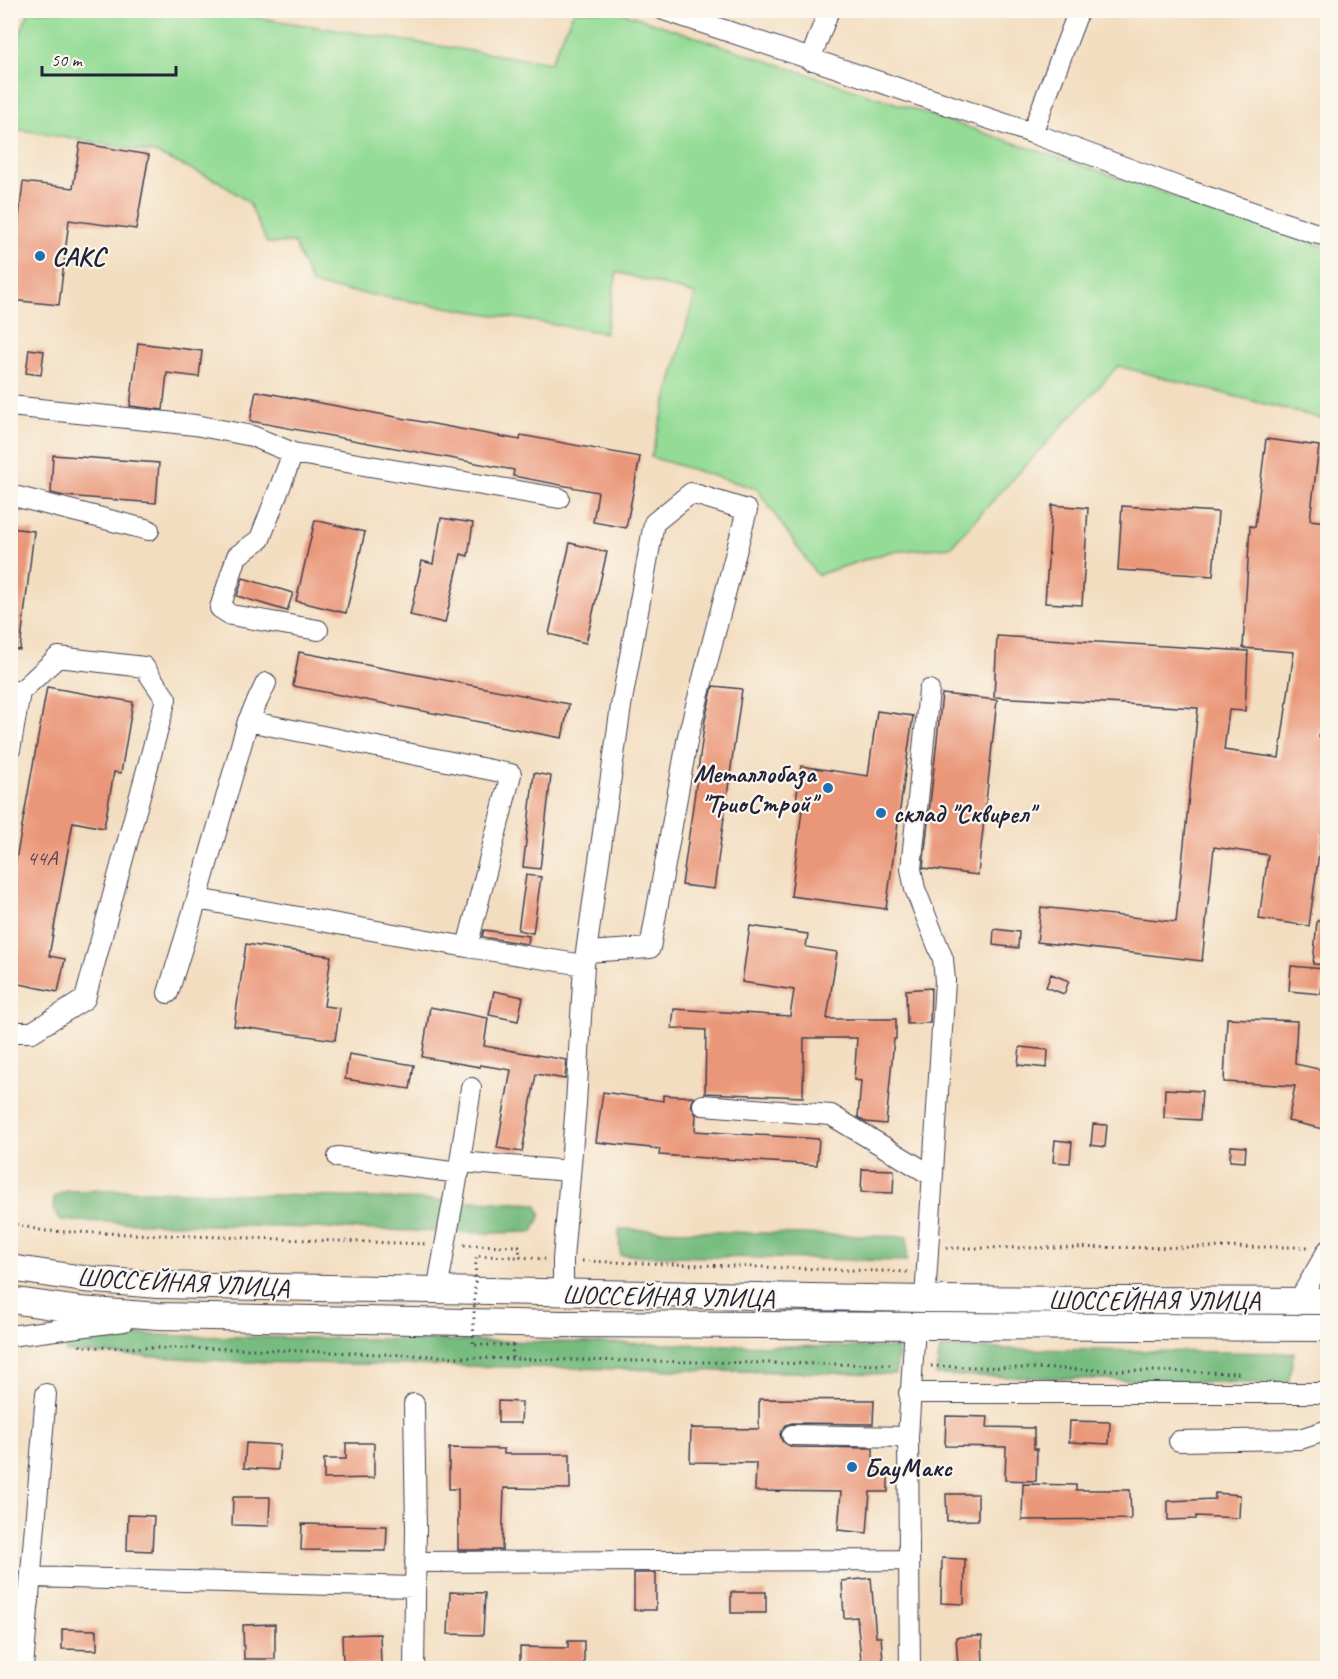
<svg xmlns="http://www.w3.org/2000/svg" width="1338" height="1679" viewBox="0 0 1338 1679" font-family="Caveat,sans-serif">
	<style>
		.green { fill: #94dc96; stroke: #5b7f68; stroke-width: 1.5 }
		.forest { fill: #77bc7f; stroke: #4c6f5d; stroke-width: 1.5 }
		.building { fill: #ea9779 }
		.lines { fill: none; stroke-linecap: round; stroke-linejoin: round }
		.minor-casing { stroke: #413e4f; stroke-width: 22 }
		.major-casing { stroke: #413e4f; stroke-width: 28 }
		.path { stroke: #413e4f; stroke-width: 3; stroke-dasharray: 1.5 4.5; stroke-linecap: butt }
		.minor { stroke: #fff; stroke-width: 20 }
		.major { stroke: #fff; stroke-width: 26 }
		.path-bridge { stroke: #413e4f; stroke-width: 3; stroke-dasharray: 1.5 4.5; stroke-linecap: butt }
		.poi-dot { fill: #1f6fb2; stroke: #fbf7ec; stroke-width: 2 }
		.labels { text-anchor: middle; stroke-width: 4.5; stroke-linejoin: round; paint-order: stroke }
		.number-label { font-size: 22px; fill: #543f4a }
		.poi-label { font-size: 26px; font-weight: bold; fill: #22223b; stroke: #fbf7ec; text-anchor: start }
		.street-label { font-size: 26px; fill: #22223b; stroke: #fbf7ec }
	</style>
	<rect width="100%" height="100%" fill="#fbf7ec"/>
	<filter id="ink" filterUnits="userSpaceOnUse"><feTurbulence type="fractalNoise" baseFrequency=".0167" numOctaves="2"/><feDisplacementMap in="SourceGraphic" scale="12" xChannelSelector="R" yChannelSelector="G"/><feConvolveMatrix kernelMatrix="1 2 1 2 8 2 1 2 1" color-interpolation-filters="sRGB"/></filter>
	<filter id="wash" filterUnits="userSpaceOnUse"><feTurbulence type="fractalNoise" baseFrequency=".008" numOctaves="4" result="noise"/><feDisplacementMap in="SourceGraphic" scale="24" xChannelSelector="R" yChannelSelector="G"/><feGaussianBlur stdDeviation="1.35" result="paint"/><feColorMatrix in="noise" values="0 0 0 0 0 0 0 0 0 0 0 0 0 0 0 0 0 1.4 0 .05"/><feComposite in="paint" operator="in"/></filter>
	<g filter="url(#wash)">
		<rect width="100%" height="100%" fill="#f3ddc0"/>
		<!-- green -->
		<path class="green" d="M29,11h186l335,52 24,-52h44l709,236v173l-209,-54 -168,181 -61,5 -72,23 -60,-86 -106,-32 44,-163 -78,-22 -12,61 -293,-48 -18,-42h-27l-18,-40 -31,-22 -63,-28 -144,-25 -1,-56 3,-19z"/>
		<!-- forest -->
		<path class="forest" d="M120,1190l377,12 39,2 5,10 -8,18 -47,1 -409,-12 -18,-1 -6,-10 1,-13 12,-6z
			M619,1229l288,8v24l-287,-6z
			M99,1333l88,3 712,12 -4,26 -650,-12 -179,-10 -1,-8 11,-10z
			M940,1348l354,5 -6,31 -352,-9z"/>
		<g id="blocks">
			<!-- building -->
			<path class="building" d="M80,143l69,12 -13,74 -67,-9 -10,85 -49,-5 13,-118 50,6z
				M138,343l64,8 -3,26 -32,-4 -4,37 -33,-4z
				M29,349l15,2 -3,24 -15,-2z
				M256,391l264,49 1,-5 119,22 -14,71 -33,-6 5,-30 -85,-16 1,-6 -264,-49z
				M1266,439l53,7 -9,74 18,2v85l-4,27 4,1v38l-9,64h9v94h-6l-13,95 -50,-7 9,-64 -54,-8 -12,114 -165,-19 4,-35 135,15 22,-214 -204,-11 3,-61 251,15 -3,60 -16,-1 -5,40 55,8 15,-106 -51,-4 7,-122 5,1z
				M53,455l106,8 -3,40 -92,-7 -13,-3z
				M1052,505l36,3 -6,97 -37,-2z
				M1122,506l96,6 -5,64 -95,-6z
				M441,518l32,5 -5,33 -7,-2 -16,69 -35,-8 12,-54 11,3z
				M315,520l50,12 -19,81 -50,-12z
				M10,528l24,3 -14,119 -10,-1z
				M570,543l37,9 -21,91 -37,-9z
				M243,578l50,15 -6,18 -50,-15z
				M299,652l270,52 -7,34 -269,-52z
				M713,686l29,3 -28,200 -32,-4 23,-165z
				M47,687l86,15 -12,71 -7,-1 -10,56 -31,-6 -24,134 16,3 -7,33 -48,-10v-89z
				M942,694l55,6 -19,175 -55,-7z
				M877,711l36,5 -27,193 -95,-13 12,-94 -7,-1 5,-35 67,10z
				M534,773l17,3 -11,93 -17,-2z
				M526,875l15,2 -8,56 -15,-3z
				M1317,921h11v44l-15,-1z
				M750,926l58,8 -2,13 31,5 -10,67h69v20h-2l-8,85 -20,-2 -8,-5 3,-36 -7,-1 3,-42h-53l-1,59 -98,-4 1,-63 -34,-2 2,-19 116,7 4,-26 -52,-8z
				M994,929l25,3 -1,16 -25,-3z
				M484,930l45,6 -1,8 -46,-7z
				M246,944l85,12 -7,50 16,2 -5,32 -101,-14z
				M1291,966l33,3 -3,25 -32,-3z
				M1051,974l18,7 -5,13 -18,-7z
				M931,988l-1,35 -23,1 -1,-34z
				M494,991l29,6 -5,24 -29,-6z
				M430,1007l58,11 -4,28 83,14 -2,19 -29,-5 -14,78 -25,-4 14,-78 -31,-5v2l-58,-10z
				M1227,1018l70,3 -2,43 33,7 -6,33 6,1v25l-40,-9 7,-35 -71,-4z
				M1020,1047l28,3 -1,18 -29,-3z
				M349,1054l65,11 -4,24 -65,-10z
				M1165,1089l37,2 -2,29 -36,-2z
				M603,1092l60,9v-6l31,2 -3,8 5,10 -1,16 124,8 -2,26 -158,-10 1,-6 -64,-7z
				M1093,1124l14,1 -2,22 -14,-2z
				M1055,1140l17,2 -2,21 -17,-1z
				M1231,1146l15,1 -1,15 -15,-1z
				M862,1169l32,1 -1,23 -32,-1z
				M759,1399l115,1 -1,24 -81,-1 -6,2 -6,9 2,7 10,6 81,1v24h15v20h-18l-3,41 -29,-3 3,-38 -86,-1 1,-28 -66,-1 1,-34 68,1z
				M498,1401l24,1 -1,21h-23z
				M946,1416l42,1 -1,10 47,1v21h3l-1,32 -31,-1 1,-33 -61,-1z
				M1070,1421l40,1 -1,22 -40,-2z
				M246,1443l34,2 -2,25 -34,-2z
				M346,1443h28v35l-50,1v-20h22z
				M449,1448l55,1v5h66v35l-66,-1 -2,62h-44v-61h-9z
				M1023,1484l53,1v5h54l1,29 -109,1z
				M1215,1493l25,2 -1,23 -43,-2v3l-28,1v-19l47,-2z
				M946,1494h32v26l-31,1z
				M233,1497h37l-1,29 -37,-1z
				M128,1515l26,1 -2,35 -25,-1z
				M302,1524l85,2 -1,25 -85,-1z
				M942,1558l23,1 -1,45 -23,-1z
				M634,1573h22v37h-22z
				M871,1578l5,59h5l2,23 -22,1 -4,-44 -13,1 -2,-37z
				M450,1592l35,1 -2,42 -35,-1z
				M731,1592h35v21h-35z
				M275,1624v35h-31l-1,-34z
				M62,1629l35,1v20l-35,-1z
				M380,1634l1,30 -38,1 -1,-30z
				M982,1636l1,29 -25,1 -2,-29z
				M568,1641h16v27h-64v-21l48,1z"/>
		</g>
	</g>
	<g filter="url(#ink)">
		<use href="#blocks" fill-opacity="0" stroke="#413e4f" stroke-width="1.5"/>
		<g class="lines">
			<!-- minor casing -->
			<g class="minor-casing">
				<path id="minor" d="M664,10l368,123 152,56 130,44 14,3
					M810,60l19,-50
					M1032,133l47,-123
					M10,406l185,19 57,11 41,17 266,45
					M293,453l-33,86 -23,17 -17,52 11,7 87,15
					M10,495l139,35
					M266,683l-18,38 -51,178 270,48 117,18
					M10,690l10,2 38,-35 86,10 22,32 -81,300 -53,33h-22
					M248,721l263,53 -44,173
					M10,750l10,-58
					M168,993l29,-94
					M703,1105l128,10 100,60
					M338,1157l121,16
					M460,1162l11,-74
					M437,1291l23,-129 110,9
					M563,1294v-35l13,-155 8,-139 2,-13 35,-246 33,-183 37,-30 56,17 -59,226 -38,212 -64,4
					M925,1299l20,-318 -2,-22 -28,-70 -4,-20 18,-179
					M1299,1300l29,-50
					M10,1336l114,-15
					M909,1393h419
					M414,1404l2,125 -2,139
					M792,1435l116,2
					M1179,1441l121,-2 28,-9
					M415,1562l494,-2
					M31,1577l384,10
					M10,1598l19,4
					M23,1668l23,-274
					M910,1668l-2,-231 7,-111"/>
			</g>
			<!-- major casing -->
			<g class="major-casing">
				<path id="major" d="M10,1268l74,11 74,6 767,14 403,2
					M10,1300l70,10 78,6 405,8 765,4"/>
			</g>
			<!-- path -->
			<path class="path" d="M10,1223l34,8 383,13
				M464,1245l55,1 1,11 25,2
				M946,1248l363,-1
				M582,1261l326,11
				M80,1345l1,2 170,2 261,10 382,6
				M512,1358l1,-13
				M931,1366l311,7"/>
			<!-- minor -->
			<use href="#minor" class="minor"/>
			<!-- major -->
			<use href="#major" class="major"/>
			<!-- path-bridge -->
			<path class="path-bridge" d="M513,1345h-40l3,-89 44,1"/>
		</g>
	</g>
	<!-- markers -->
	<g class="poi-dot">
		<circle cx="40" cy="256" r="6"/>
		<circle cx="828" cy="788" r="6"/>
		<circle cx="881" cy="813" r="6"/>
		<circle cx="852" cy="1467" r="6"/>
	</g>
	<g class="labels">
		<!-- number labels -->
		<g class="number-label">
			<text x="42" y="865">44А</text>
		</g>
		<!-- poi labels -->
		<g class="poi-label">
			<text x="52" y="265">САКС</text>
			<text x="816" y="782" text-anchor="end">Металлобаза<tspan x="816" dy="30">"ТриоСтрой"</tspan></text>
			<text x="893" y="822">склад "Сквирел"</text>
			<text x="864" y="1476">БауМакс</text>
		</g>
		<!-- street labels -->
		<g class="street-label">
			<text transform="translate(183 1282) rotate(3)" y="9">ШОССЕЙНАЯ УЛИЦА</text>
			<text transform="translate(668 1296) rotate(1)" y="9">ШОССЕЙНАЯ УЛИЦА</text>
			<text x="1154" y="1309">ШОССЕЙНАЯ УЛИЦА</text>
		</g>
	</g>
	<!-- margin -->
	<rect width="1338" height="1679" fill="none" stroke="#fbf7ec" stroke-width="36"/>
	<!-- scale -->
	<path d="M42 66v9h134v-9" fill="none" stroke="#22223b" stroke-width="3"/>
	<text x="51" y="66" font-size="18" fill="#22223b" stroke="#fbf7ec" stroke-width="4.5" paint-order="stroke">50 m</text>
</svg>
